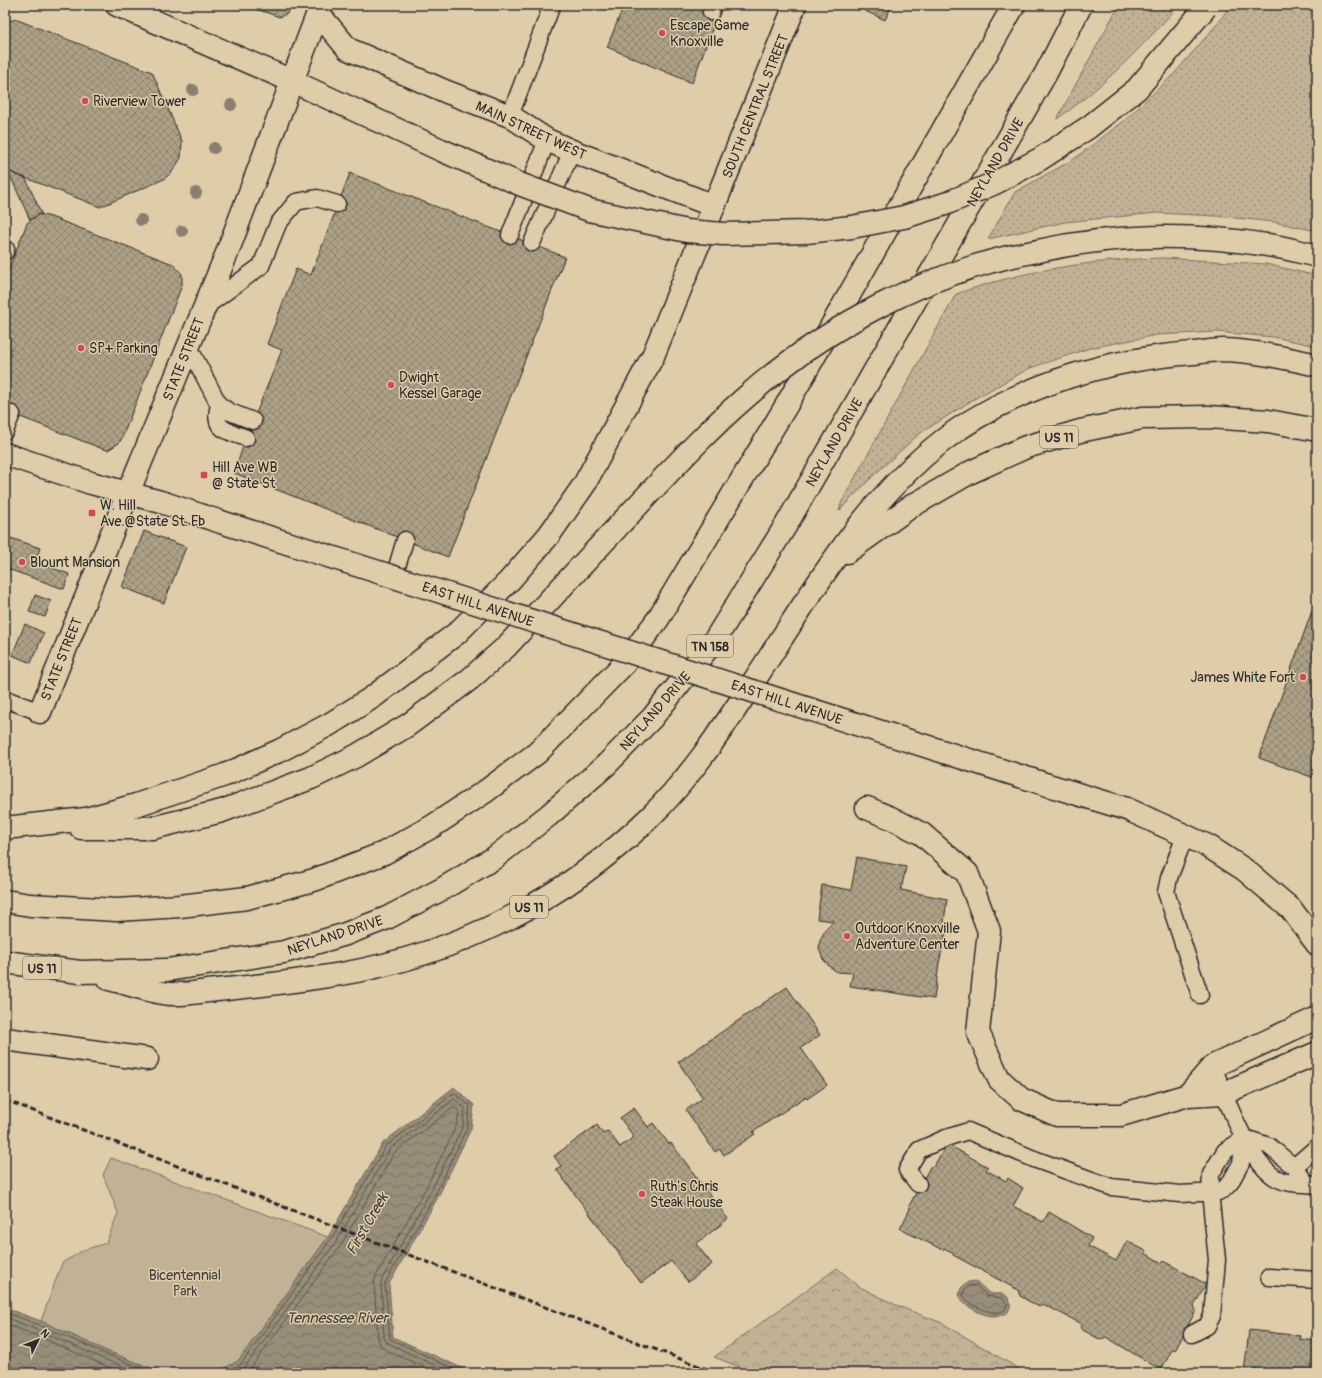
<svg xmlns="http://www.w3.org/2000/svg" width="1322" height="1378" viewBox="0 0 1322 1378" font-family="Pangolin,sans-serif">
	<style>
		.grass { fill: url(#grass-dots); stroke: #766e60 }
		.forest { fill: url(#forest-crowns); stroke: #766e60 }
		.green { fill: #c1b295; stroke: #766e60 }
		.water { fill: url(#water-waves); stroke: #6c6659 }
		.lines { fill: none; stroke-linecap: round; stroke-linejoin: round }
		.shore { stroke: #57524a; stroke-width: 1 }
		.building { fill: url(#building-cross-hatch); stroke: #2b2b2b }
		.service-casing { stroke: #2b2b2b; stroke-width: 19 }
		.minor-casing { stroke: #2b2b2b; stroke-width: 25 }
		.tertiary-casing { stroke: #2b2b2b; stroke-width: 25 }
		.secondary-casing { stroke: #2b2b2b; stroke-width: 25 }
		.primary-casing { stroke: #2b2b2b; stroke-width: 25 }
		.motorway-casing { stroke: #2b2b2b; stroke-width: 25 }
		.service { stroke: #dfcdaa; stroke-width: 16 }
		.minor { stroke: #dfcdaa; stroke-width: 22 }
		.tertiary { stroke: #dfcdaa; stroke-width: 22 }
		.secondary { stroke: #dfcdaa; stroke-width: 22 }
		.primary { stroke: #dfcdaa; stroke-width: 22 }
		.motorway { stroke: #dfcdaa; stroke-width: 22 }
		.rail { stroke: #2b2b2b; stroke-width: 3; stroke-dasharray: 6 3; stroke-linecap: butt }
		.secondary-bridge-casing { stroke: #2b2b2b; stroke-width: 25; stroke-linecap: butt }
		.motorway-bridge-casing { stroke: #2b2b2b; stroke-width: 25; stroke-linecap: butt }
		.secondary-bridge { stroke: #dfcdaa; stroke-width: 22 }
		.motorway-bridge { stroke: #dfcdaa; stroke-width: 22 }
		.tree { fill: #897f6d }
		.poi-dot { fill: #d1495b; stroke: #dfcdaa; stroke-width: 1.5 }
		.labels { text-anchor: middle; stroke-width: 3; stroke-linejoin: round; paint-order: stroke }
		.shield { fill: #dfcdaa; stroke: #615c51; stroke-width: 1 }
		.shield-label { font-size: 13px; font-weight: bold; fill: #2b2b2b }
		.poi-label { font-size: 14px; fill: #2b2b2b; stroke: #dfcdaa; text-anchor: start }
		.street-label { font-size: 14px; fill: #2b2b2b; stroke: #dfcdaa }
		.park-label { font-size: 14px; fill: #423f3b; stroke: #dfcdaa }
		.water-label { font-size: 15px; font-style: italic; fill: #413f3a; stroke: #dfcdaa }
	</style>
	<defs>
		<pattern id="grass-dots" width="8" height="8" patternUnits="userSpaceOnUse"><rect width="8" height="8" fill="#c1b295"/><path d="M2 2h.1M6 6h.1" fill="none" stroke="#9d917a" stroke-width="1.8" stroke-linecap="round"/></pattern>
		<pattern id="forest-crowns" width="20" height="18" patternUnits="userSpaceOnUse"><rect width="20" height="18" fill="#c1b295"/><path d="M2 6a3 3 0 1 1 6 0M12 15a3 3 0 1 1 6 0" fill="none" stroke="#9d917a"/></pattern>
		<pattern id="water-waves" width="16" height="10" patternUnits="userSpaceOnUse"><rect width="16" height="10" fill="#988d78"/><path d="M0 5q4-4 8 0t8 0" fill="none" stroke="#7c7363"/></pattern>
		<pattern id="building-cross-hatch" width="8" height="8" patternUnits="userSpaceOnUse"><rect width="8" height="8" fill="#ada087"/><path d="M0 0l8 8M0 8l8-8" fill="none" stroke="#8d836f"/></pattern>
	</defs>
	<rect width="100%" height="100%" fill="#dfcdaa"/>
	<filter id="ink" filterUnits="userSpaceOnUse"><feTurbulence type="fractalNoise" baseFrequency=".025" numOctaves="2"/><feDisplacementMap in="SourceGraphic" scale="8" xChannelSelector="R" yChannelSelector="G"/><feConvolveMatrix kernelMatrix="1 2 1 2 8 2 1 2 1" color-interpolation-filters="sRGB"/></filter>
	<g filter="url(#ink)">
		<!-- grass -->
		<path class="grass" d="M1119,5h60c-37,42 -76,82 -122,114z
			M1231,5h86v226l-43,-9 -58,-6 -59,-3 -92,9 -77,17 27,-47 59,-33 50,-38 50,-47 44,-51z
			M1163,258l103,6 51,12v70l-44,-9 -56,-5 -60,3 -67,13 -60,20 -56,31 -55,35 -46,42 -34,35 2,-8 115,-209c68,-24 135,-34 207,-36z"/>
		<!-- forest -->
		<path class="forest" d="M837,1268l23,19 38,19 44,17 84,50h-271l-41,-16z"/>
		<!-- green -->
		<path class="green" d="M111,1158l217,79 -90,124 -22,12h-52l-55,-21 -68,-31 21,-58 22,-13 22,-7 12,-30 -15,-38z"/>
		<!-- water -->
		<path class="water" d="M454,1087l20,18 -3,24 -34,70 -48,85 4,53 80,36h-257l22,-12 90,-124 55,-94z
			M976,1281l13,12c11,3 17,-4 22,11l-3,8c-13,11 -41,-2 -49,-16l2,-8 7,-6z
			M5,1308l36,13 68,31 55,21h-159z"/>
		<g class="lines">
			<!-- shore -->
			<path class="shore" d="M976,1285l11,11 15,2 5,6 -2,6c-11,7 -36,-4 -42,-15l1,-5 5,-4z
				M5,1312c50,18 98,42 148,61
				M5,1317c45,17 88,39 134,56
				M5,1324l30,11 87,38
				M225,1373l16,-9 90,-125 55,-93 68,-53 16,13 -3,22 -33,69 -49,86 5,56 73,34
				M235,1373l10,-6 91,-125 54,-93 64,-50 11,9 -2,18 -31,63 -51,92 3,56 2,5 65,31
				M247,1373l94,-128 53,-92 60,-46 5,4 -2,13 -30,62 -51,90 -2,7 4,55 2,7 6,5 51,23"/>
		</g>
		<!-- building -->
		<path class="building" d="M244,5h48l-4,8 -8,4z
			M624,5h77l6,10 9,4 -24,64 -85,-36z
			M852,5h40l-7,15z
			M15,19l137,53 30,69 -1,17 -9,14 -8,7 -64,28 -95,-37v-147z
			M8,171l18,8 16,36 -3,-1 -9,6z
			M350,173l215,84 -117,300 -214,-84 12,-35 36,-88 -15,-6 29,-75 15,6z
			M39,214l12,3 122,47 9,10v11l-60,153 -3,5 -11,7 -5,-1 -98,-38v-132l22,-56z
			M144,531l42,16 -22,56 -42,-16z
			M5,536l35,12 -4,11 3,2 -1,2 31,11 -5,15 -59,-21z
			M35,595l16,6 -6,16 -16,-5z
			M1317,597v182l-58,-21z
			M25,624l19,9 -13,30 -19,-8z
			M857,857l49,10 -5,23 46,9 -3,22 4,3 -9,39 -5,36 -84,-13 3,-13 -16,-1 -8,-6 -6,-7 -4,-10 1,-9 7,-13 7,-6 -17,-2 5,-34 29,5z
			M787,987l33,48 -19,13 26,37 -20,14 -2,-2 -52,35 2,2 -31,21 -4,-6 -5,3 -29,-42 17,-12 -25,-36z
			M634,1108l14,19 5,-4 16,21 2,-1 57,76 -32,25 16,20 -24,18 -17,-21 -30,22 -85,-114 5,-3 -7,-10 43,-31 6,9 5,-3 12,16 14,-10 -14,-19z
			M947,1144l41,23 -2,3 20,11 2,-3 15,10 -10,18 30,16 6,-10 43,26 -4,8 28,15 11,-20 19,10 -1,2 17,10 1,-2 43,23 -12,22 2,4 -20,39 -4,1 -11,20 -55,-33 -5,3 -20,-11 -1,-6 -37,-19 -4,3 -19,-11 -2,-6 -65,-35 1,-2 -10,-5 -1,2 -43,-21 10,-20 -1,-3 21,-39 4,-1z
			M1249,1330l52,6 -1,3 17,2v32h-73z"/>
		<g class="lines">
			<!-- service casing -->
			<g class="service-casing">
				<path id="service" d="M711,12l2,-7
					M510,116l42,-111
					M510,235l37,-95
					M532,243l40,-92
					M5,252l1,-3
					M205,307l56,-41 17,-42 18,-22 21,-4 20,6
					M189,347l30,58 11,7 23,9
					M219,405c-7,25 7,25 27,33
					M5,431l7,-17
					M394,577l11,-37
					M5,699l35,13
					M1185,836l-16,42 -3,14 34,103
					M1213,1066c11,28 37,100 65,113 11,6 26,4 39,6
					M1245,1138l24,8 25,21 13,17
					M1294,1167l23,-20
					M918,1184l-11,-14 12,-20 27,-12 22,-7 66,28 77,28 69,7 38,-2 6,-3 6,-6 11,-20 4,-25
					M1269,1277l48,3
					M1192,1334l15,-8 5,-10 5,-56 -7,-68 1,-18 14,-23 20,-13"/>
			</g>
			<!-- minor casing -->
			<g class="minor-casing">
				<path id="minor" d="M318,13l30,36 99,43 63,24 37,24 25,11 142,55
					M40,712l88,-219
					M867,808l24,10 31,16 45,39 22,58 -11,101 21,47 22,20 36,16h64l67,-20 36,-2 93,-40
					M1188,1095l25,-29 104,-48"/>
			</g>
			<!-- tertiary casing -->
			<g class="tertiary-casing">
				<path id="tertiary" d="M714,206l81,-201
					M128,493l99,-240 94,-248"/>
			</g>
			<!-- secondary casing -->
			<g class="secondary-casing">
				<path id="secondary" d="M5,454l86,29 70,19 60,20
					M1048,785l79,24 81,37 37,24 46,39 26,35"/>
			</g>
			<!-- primary casing -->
			<g class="primary-casing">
				<path id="primary" d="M117,5l175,76"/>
			</g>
			<!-- motorway casing -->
			<g class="motorway-casing">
				<path id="motorway" d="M292,81l149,69
					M1038,251c74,-17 154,-18 229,-6 17,2 33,7 50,11
					M847,552l63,-45 61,-35 55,-25 54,-16 62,-13 66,-1 60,4 49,9
					M5,828l81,-9 50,-14 89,-30 56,-25 49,-26 43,-27 84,-64 53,-53 39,-45 35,-50 69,-129 61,-150
					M81,828h71l70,-17 89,-33 45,-22 52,-31 62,-46 36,-32 116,-125
					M5,901l25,4 87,5 63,-4 67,-8 67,-18 70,-27 49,-27 53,-35 51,-38 88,-90 33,-44 128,-213 228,-401
					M5,962l75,10 87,-2 117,-18 59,-17 44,-17 57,-30 50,-30 55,-43 58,-51 45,-46 64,-80 70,-113 260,-452 35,-68
					M109,979c18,4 46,15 64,15 14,1 30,-3 44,-4 41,-4 82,-9 124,-16 116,-20 224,-74 309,-157 38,-37 69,-83 98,-127 58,-87 110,-183 193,-248 39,-31 84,-51 130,-66 41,-13 80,-20 123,-23 9,-1 19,-3 29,-3 31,1 63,8 94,15
					M5,1039l142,20"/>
			</g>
			<!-- service -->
			<use href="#service" class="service"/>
			<!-- minor -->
			<use href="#minor" class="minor"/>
			<!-- tertiary -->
			<use href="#tertiary" class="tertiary"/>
			<!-- secondary -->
			<use href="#secondary" class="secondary"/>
			<!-- primary -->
			<use href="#primary" class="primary"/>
			<!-- motorway -->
			<use href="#motorway" class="motorway"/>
			<!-- rail -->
			<path class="rail" d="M5,1100l712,273"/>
			<!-- secondary-bridge casing -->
			<g class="secondary-bridge-casing">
				<path id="secondary-bridge" d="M221,522l827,263"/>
			</g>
			<!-- motorway-bridge casing -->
			<g class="motorway-bridge-casing">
				<path id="motorway-bridge" d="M441,150l81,35 67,25 98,21 36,3 83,-2 46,-5 52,-10 41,-13 50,-21 45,-24 49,-32 48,-38 69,-82
					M622,522c40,-42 80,-87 124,-125 79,-70 187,-128 292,-146"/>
			</g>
			<!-- secondary-bridge -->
			<use href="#secondary-bridge" class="secondary-bridge"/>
			<!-- motorway-bridge -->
			<use href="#motorway-bridge" class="motorway-bridge"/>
		</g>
		<!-- trees -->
		<g class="tree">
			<circle cx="193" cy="90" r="6"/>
			<circle cx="231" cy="105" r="6"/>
			<circle cx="214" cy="148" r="6"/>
			<circle cx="196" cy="193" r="6"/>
			<circle cx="141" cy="220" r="6"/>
			<circle cx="182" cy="231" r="6"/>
		</g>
	</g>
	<!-- markers -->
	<g class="poi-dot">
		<circle cx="662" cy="33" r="4"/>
		<circle cx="85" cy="101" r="4"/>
		<circle cx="81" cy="348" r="4"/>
		<circle cx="391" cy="385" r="4"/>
		<rect x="200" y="471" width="8" height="8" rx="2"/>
		<rect x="88" y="509" width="8" height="8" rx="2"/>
		<circle cx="22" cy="562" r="4"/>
		<circle cx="1303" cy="677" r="4"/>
		<circle cx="847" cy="936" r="4"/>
		<circle cx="642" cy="1194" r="4"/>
	</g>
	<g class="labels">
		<!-- shield labels -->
		<g class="shield">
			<rect x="1040" y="426" width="38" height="22" rx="3"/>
			<rect x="687" y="635" width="46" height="22" rx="3"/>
			<rect x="510" y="896" width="38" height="22" rx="3"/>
			<rect x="23" y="957" width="38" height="22" rx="3"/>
		</g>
		<g class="shield-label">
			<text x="1059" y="442">US 11</text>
			<text x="710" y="651">TN 158</text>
			<text x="529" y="912">US 11</text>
			<text x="42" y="973">US 11</text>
		</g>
		<!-- poi labels -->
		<g class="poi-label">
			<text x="670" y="30">Escape Game<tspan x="670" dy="16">Knoxville</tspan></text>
			<text x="93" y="106">Riverview Tower</text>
			<text x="89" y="353">SP+ Parking</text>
			<text x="399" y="382">Dwight<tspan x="399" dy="16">Kessel Garage</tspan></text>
			<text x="212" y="472">Hill Ave WB<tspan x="212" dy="16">@ State St</tspan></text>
			<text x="100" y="510">W. Hill<tspan x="100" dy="16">Ave.@State St. Eb</tspan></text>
			<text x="30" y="567">Blount Mansion</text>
			<text x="1295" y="682" text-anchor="end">James White Fort</text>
			<text x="855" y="933">Outdoor Knoxville<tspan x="855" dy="16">Adventure Center</tspan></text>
			<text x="650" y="1191">Ruth's Chris<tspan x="650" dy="16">Steak House</tspan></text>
		</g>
		<!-- street labels -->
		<g class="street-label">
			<text transform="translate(755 106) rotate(-68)" y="5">SOUTH CENTRAL STREET</text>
			<text transform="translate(531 130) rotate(25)" y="5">MAIN STREET WEST</text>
			<text transform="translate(995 162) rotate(-60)" y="5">NEYLAND DRIVE</text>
			<text transform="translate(183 359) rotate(-68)" y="5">STATE STREET</text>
			<text transform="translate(834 442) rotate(-60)" y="5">NEYLAND DRIVE</text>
			<text transform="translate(478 604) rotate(18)" y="5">EAST HILL AVENUE</text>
			<text transform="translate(61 659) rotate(-68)" y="5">STATE STREET</text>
			<text transform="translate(787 702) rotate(18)" y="5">EAST HILL AVENUE</text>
			<text transform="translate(655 711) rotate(-49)" y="5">NEYLAND DRIVE</text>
			<text transform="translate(335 935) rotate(-18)" y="5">NEYLAND DRIVE</text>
		</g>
		<!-- park labels -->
		<g class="park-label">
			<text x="185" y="1280">Bicentennial<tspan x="185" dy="16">Park</tspan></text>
		</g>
		<!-- water labels -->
		<g class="water-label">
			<text transform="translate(367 1224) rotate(-60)" y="5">First Creek</text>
			<text x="337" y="1323">Tennessee River</text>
		</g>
	</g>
	<!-- margin -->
	<rect width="1322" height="1378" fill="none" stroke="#dfcdaa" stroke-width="20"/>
	<rect x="10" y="10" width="1302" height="1358" fill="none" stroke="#2b2b2b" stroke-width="1.5" filter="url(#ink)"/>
	<!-- north arrow -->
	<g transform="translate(38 1340) rotate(47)" stroke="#dfcdaa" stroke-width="3" paint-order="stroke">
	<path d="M0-3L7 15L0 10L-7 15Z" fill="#2b2b2b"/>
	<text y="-6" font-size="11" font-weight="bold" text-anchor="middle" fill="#2b2b2b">N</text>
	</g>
</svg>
